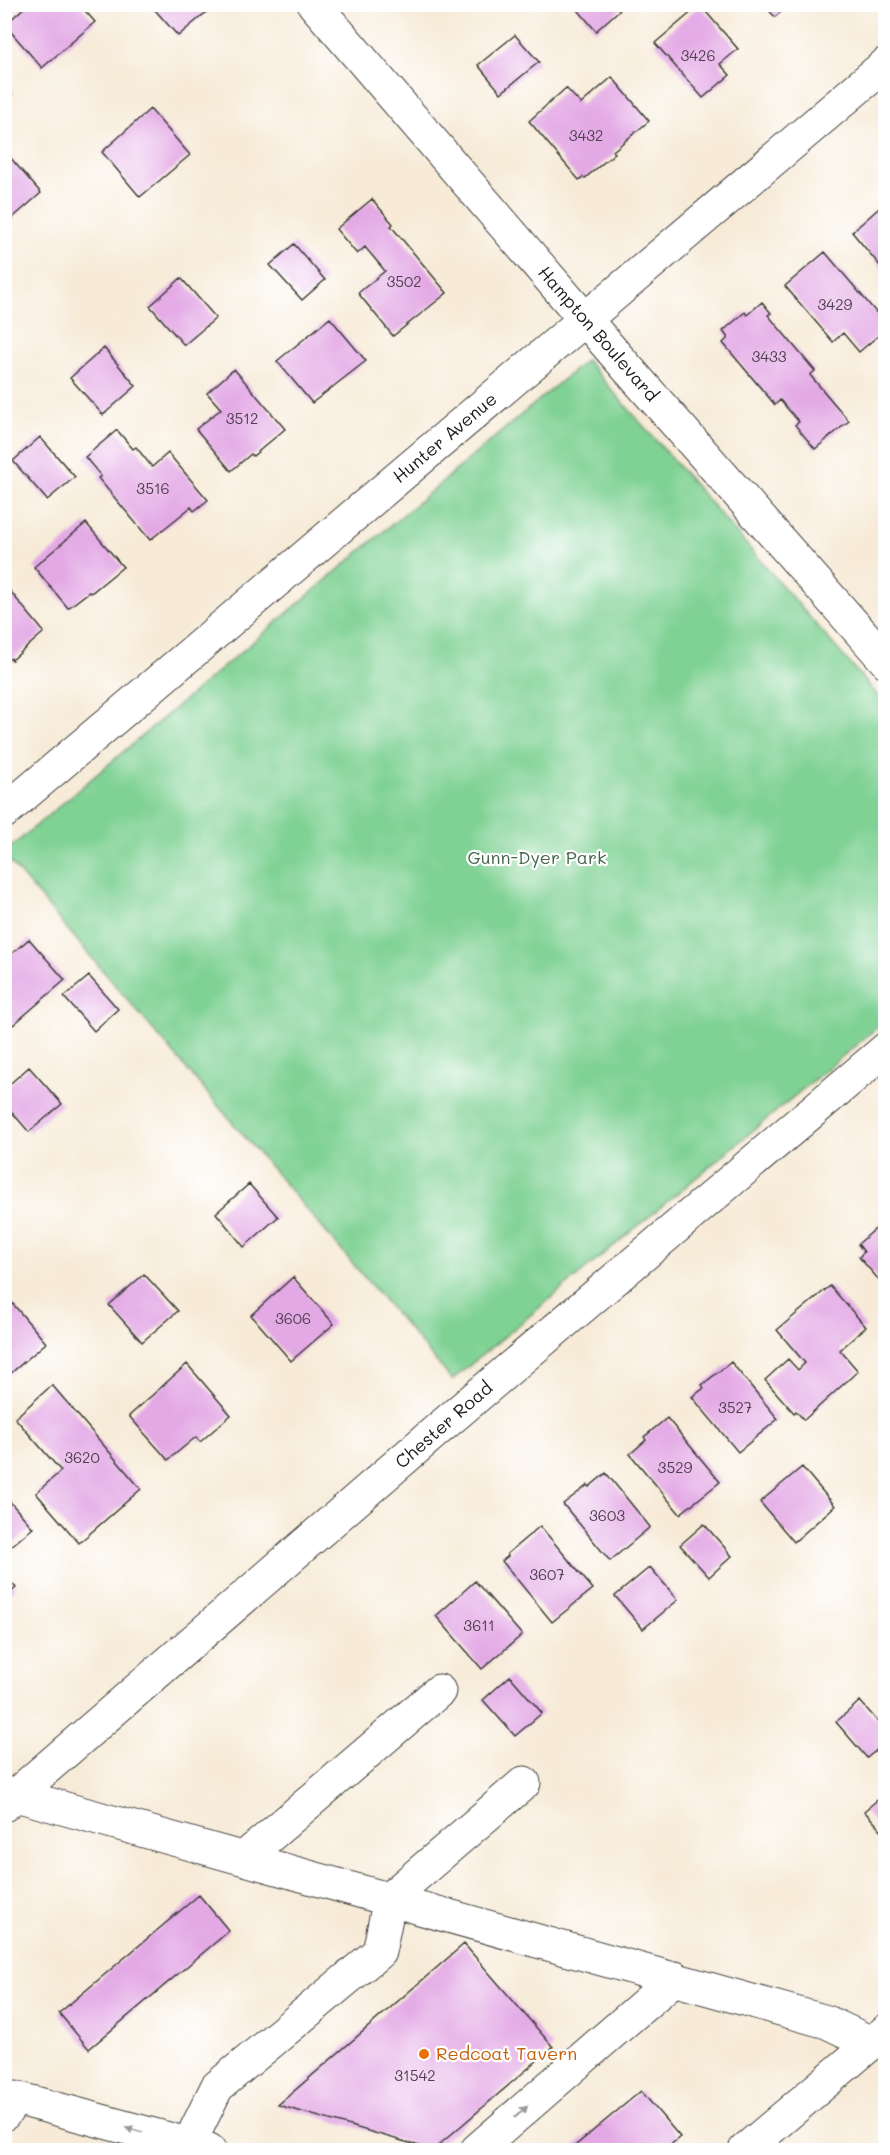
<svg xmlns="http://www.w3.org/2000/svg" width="890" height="2155" viewBox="0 0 890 2155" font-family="Mali,sans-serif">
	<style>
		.green { fill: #80d294; stroke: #4e7758; stroke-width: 1.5 }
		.building { fill: #e3a9e5 }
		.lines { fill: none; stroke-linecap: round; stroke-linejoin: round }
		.minor-casing { stroke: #3d3b38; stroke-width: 35 }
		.minor { stroke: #fff; stroke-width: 33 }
		.oneway { fill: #999 }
		.food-dot { fill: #e8710a; stroke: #fff; stroke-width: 2 }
		.labels { text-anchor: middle; stroke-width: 4.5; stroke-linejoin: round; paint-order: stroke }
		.number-label { font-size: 15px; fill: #4e3f4e }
		.street-label { font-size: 18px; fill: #1c1c1c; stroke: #fff }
		.park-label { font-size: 18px; fill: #44654c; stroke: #fff }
		.food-label { font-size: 18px; fill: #c56008; stroke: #fff; text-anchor: start }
	</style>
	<rect width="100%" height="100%" fill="#fff"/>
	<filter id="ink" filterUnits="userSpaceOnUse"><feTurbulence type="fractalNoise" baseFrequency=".0167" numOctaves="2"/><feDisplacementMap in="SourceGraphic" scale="12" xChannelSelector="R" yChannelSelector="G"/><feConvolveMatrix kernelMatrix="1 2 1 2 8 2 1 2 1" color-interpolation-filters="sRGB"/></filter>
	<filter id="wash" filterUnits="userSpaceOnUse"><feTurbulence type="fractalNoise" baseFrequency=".008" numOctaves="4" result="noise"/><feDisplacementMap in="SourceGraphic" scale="24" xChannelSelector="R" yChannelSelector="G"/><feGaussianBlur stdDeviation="1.35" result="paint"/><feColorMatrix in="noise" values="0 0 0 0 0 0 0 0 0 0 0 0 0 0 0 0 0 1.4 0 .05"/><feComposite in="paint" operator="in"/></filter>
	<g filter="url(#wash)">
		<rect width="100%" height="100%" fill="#f7ebd8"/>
		<!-- green -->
		<path class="green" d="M586,360l299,344v317l-433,359 -447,-524v-4z"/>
		<g id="blocks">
			<!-- building -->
			<path class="building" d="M28,4h51l16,18 -53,46 -37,-43z
				M158,4h58l-38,32 -23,-26 4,-4z
				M573,4h53l-30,27z
				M700,5l38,44 -18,15 10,11 -27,23 -48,-55z
				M764,5h25l-14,12z
				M515,35l24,27 -38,31 -23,-28z
				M612,77l37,44 -36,30 2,2 -30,25 -2,-1 -4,3 -50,-59 37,-33 15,16z
				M4,85l8,9 -8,6z
				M150,109l40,46 -50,42 -38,-45z
				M8,155l33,38 -32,28 -5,-5v-58z
				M372,199l21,25 -2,2 56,67 -54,43 -35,-43 27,-22 -20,-24 -8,7 -21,-25z
				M886,202v71l-34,-41z
				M294,244l31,36 -23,20 -32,-35z
				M825,252l61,72v5l-27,23 -16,-19 -10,9 -48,-56z
				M181,278l35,40 -32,27 -34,-39z
				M762,302l9,11 -3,2 47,56 -5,4 39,46 -34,28 -20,-24 4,-3 -19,-22 -5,5 -52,-62 5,-5 -5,-7 22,-19 2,3z
				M330,318l36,43 -54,42 -35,-42z
				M104,348l32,38 -33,29 -33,-37z
				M234,369l51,60 -32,27 -2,-2 -20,17 -35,-42 25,-20 -14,-16z
				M117,430l16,19 3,-2 16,20 16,-14 40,47 -14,11 -3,-4 -41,33 -52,-62 3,-2 -16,-19z
				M40,437l35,40 -28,23 -34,-39z
				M86,523l37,44 -32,26 -2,-1 -21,16 -34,-41z
				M9,590l35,42 -32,28 -1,-2 -7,5v-70z
				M29,939l36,41 -52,45 -9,-9v-56z
				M89,976l29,33 -24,22 -30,-34z
				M29,1067l33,37 -33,28 -25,-29v-14z
				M249,1184l29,33 -34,30 -28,-34z
				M880,1225l6,7v56l-27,-31 5,-5 -6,-8z
				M144,1274l34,37 -36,31 -33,-37z
				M293,1277l41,47 -43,37 -40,-46z
				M830,1286l36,41 -26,23 18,21 -54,49 -8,-9 -2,2 -29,-33 23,-21 10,11 7,-7 -28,-33z
				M13,1304l33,39 -42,36v-68z
				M731,1362l47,57 -40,33 -46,-55 12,-9 -2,-3z
				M187,1364l44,51 -31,27 -4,-5 -28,23 -39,-44z
				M52,1385l89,104 -62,54 -43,-50 25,-22 -46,-53z
				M667,1418l53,64 -40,32 -50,-60 16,-14 -2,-3z
				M802,1467l33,39 -41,36 -34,-40z
				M606,1473l44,54 -40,34 -47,-57 25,-19 1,2z
				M4,1495l29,33 -29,24z
				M704,1524l28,32 -23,21 -29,-32z
				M540,1526l53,63 -41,33 -50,-61 6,-5 -1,-2z
				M650,1567l28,33 -35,29 -28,-33z
				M4,1575l12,13 -12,10z
				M475,1581l47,54 -40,34 -46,-53z
				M510,1676l32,37 -27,23 -32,-36z
				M860,1701l26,30v11l-19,16 -31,-36z
				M886,1793v42l-22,-24z
				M199,1895l30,36 -140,118 -30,-36z
				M464,1944l89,103 -120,103 -155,-45z
				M641,2091l39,46 -16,13h-94z"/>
		</g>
	</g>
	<g filter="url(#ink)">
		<use href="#blocks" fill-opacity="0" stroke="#3d3b38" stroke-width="1.5"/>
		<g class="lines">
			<!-- minor casing -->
			<g class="minor-casing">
				<path id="minor" d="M314,4l300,349 272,308
					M4,812l882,-748
					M16,1795l811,227 44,21
					M4,1805l432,-374 450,-382
					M244,1858l195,-167
					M4,2114l12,-16 193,52
					M189,2144l28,-57 162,-135 11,-54 134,-115
					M477,2150l198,-172
					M745,2150l141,-119"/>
			</g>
			<!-- minor -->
			<use href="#minor" class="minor"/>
		</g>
		<!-- one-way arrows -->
		<defs><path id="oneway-solid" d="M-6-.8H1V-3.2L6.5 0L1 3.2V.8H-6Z" transform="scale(1.5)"/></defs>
		<g class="oneway">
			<use href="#oneway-solid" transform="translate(521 2112) rotate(-41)"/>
			<use href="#oneway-solid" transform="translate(134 2130) rotate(-165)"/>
		</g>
	</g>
	<!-- markers -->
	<circle class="food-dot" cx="424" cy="2054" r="6"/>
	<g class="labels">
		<!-- number labels -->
		<g class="number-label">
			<text x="698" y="61">3426</text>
			<text x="586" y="141">3432</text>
			<text x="404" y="287">3502</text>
			<text x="835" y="310">3429</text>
			<text x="769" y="362">3433</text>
			<text x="242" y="424">3512</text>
			<text x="153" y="494">3516</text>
			<text x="293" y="1324">3606</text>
			<text x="735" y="1413">3527</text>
			<text x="82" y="1463">3620</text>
			<text x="675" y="1473">3529</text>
			<text x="607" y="1521">3603</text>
			<text x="547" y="1580">3607</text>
			<text x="479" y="1631">3611</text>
			<text x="415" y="2081">31542</text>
		</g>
		<!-- street labels -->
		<g class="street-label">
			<text transform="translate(598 334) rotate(49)" y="6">Hampton Boulevard</text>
			<text transform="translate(445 438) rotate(-40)" y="6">Hunter Avenue</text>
			<text transform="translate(444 1425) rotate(-41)" y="6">Chester Road</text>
		</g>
		<!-- park labels -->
		<g class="park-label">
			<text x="537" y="864">Gunn-Dyer Park</text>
		</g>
		<!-- food labels -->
		<g class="food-label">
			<text x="436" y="2060">Redcoat Tavern</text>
		</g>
	</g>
	<!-- margin -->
	<rect width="890" height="2155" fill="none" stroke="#fff" stroke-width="24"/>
</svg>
